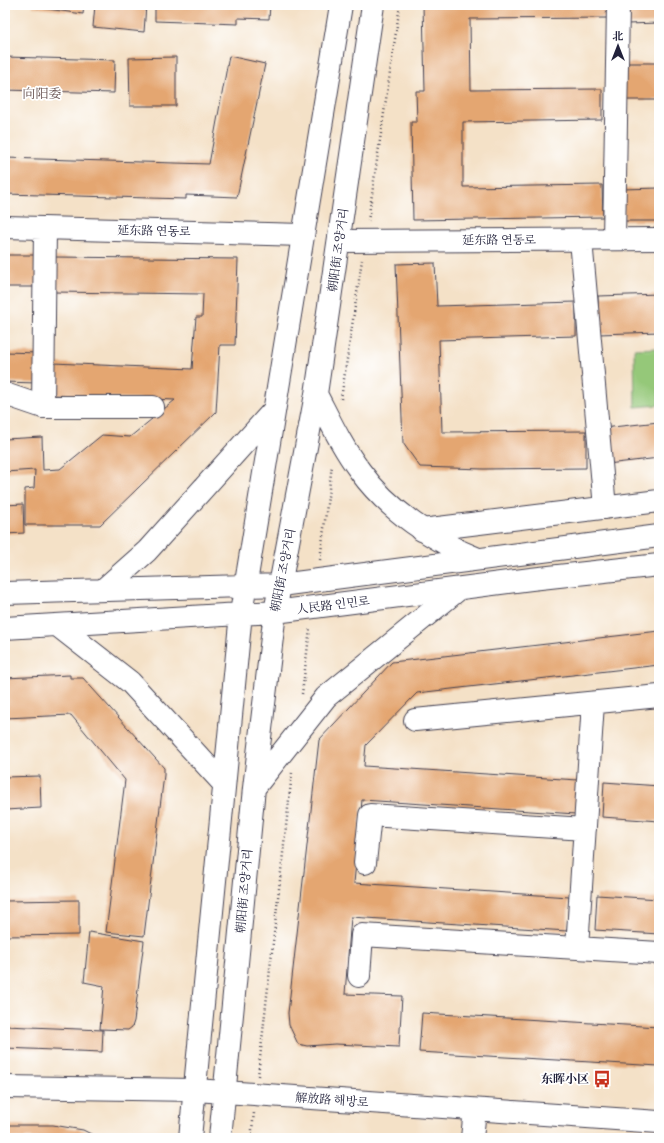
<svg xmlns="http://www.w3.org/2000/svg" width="664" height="1143" viewBox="0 0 664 1143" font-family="'IM FELL Great Primer','Noto Serif SC','Noto Serif KR',serif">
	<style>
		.green { fill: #95c879; stroke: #5c755a }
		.building { fill: #e4a671 }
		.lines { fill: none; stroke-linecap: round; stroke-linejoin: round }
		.minor-casing { stroke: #423f50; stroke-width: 24 }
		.major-casing { stroke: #423f50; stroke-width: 24 }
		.path { stroke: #423f50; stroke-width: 2.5; stroke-dasharray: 1 3; stroke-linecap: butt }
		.minor { stroke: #fff; stroke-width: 22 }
		.major { stroke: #fff; stroke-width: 22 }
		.labels { text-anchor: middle; stroke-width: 3.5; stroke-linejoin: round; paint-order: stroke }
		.street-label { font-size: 12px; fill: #22223b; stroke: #fff }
		.poi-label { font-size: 12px; font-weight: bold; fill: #22223b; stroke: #fff; text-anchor: end }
		.neighbourhood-label { font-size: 13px; fill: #66504e; stroke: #fff }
	</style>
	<rect width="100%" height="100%" fill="#fff"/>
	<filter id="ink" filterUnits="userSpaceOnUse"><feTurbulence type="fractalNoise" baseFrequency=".025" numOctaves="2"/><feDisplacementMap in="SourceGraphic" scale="8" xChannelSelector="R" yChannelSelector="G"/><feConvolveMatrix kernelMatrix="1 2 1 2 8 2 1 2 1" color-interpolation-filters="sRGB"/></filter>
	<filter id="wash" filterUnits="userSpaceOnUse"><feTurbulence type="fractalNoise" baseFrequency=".012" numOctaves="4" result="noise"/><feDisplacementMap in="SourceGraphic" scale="16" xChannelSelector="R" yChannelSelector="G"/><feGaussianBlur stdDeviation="0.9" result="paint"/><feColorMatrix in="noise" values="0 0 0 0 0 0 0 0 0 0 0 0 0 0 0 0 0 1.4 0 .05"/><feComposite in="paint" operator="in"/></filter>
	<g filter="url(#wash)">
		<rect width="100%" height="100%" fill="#f4e1c7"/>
		<!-- green -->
		<path class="green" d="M659,348v57l-24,2 -1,-58z"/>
		<g id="blocks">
			<!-- building -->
			<path class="building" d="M33,5h51l-1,9 -50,-7z
				M95,5h51l-2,27 -51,-5z
				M155,5h115l-1,14 -31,-1v6l-83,-3z
				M423,5h184v13l-137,1 1,71 131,-1v31l-139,2v65l139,-2 1,32 -190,3 -2,-98h6l-1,-31h9z
				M626,5h33v18l-32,1z
				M229,56l36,8 -28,133 -51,-2v4l-181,-5v-36l204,6z
				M5,57l110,3 -1,33 -109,-3z
				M176,57v49h-46l-1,-48z
				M619,63h40v37h-40z
				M659,188v33h-35l-1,-32z
				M5,255h34l-1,32h-33z
				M55,257l183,2 -3,86h-15l-4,67 -116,113h-75v-36l9,-1 1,-18 -30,2v-33l37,-2 1,33 17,-1 42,-34 28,2 45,-37 -123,-5 1,-32 139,6 4,-52h6l1,-23 -149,-2z
				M435,263l2,43 139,-4v34l-137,4 3,92 144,-1v37l-103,1 -63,-2 -17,-24 -7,-179z
				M659,294v38l-60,2 -1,-38z
				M5,352l33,1 -1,30 -32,-1z
				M659,422v36l-52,6 -4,-36z
				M23,504l1,29 -19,1v-29z
				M659,631v34l-242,28 -51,52 -2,21 214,14 -2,34 -214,-14 -8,83 215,14 -2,34 -216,-14 -6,77 57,2 -3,51 -64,-3 -28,2 -9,-2 -9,-19 -1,-12 31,-273 73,-78z
				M70,675v3h13l81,90v7l-20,161 -38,-4 19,-152 -54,-65 -66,3v-40z
				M40,776l1,32 -36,2v-33z
				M604,782l55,4v35l-57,-4z
				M597,895l62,4v35l-64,-4z
				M79,900v35l-74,1v-35z
				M89,932l55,9 -10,80 -2,6 -4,3 -28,-1 4,-43 -20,-4z
				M422,1013l237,14v39l-240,-14z
				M5,1026l98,4 -1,22 -97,-4z
				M5,1125h48l30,5 16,8h-94z"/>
		</g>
	</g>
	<g filter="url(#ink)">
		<use href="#blocks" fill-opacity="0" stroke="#423f50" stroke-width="1"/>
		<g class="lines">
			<!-- minor casing -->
			<g class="minor-casing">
				<path id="minor" d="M5,227l298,8
					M614,239l4,-234
					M581,240l24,268
					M339,241l320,-2
					M5,394l38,13h110
					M43,407l2,-178
					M422,530l237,-29
					M415,720l244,-24
					M365,863l5,-48 215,14
					M577,948l16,-245
					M359,976l3,-41 297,18
					M5,1087l190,3 464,32
					M472,1138l3,-28"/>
			</g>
			<!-- major casing -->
			<g class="major-casing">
				<path id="major" d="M316,394c14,27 26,53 44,77 27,38 75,71 118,88
					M103,590l44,-39 126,-140
					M5,593l275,-8 379,-49
					M57,625l73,57 94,102
					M5,628l270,-16 256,-33 128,-14
					M254,788l72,-91 133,-108
					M190,1138l51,-525 100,-608
					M220,1138l34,-350 21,-176 41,-218 57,-389"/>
			</g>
			<!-- path -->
			<path class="path" d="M368,221l32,-216
				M341,399l21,-139
				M320,560l12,-95
				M302,694l8,-66
				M258,1076l34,-303
				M251,1138l3,-25"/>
			<!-- minor -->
			<use href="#minor" class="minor"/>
			<!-- major -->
			<use href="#major" class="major"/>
		</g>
	</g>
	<!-- icons -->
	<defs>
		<g id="bus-bare" transform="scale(1.38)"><path d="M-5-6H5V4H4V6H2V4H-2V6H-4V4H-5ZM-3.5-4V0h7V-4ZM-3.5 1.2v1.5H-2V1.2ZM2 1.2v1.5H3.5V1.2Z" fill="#c8321e" stroke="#fff" stroke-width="2.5" paint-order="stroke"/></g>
	</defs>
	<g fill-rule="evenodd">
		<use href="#bus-bare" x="602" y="1079"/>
	</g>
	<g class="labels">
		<!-- street labels -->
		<g class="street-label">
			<text transform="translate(154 231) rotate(1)" y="4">延东路 연동로</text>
			<text x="499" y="244">延东路 연동로</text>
			<text transform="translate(338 250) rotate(-82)" y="4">朝阳街 조양거리</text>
			<text transform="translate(283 570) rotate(-79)" y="4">朝阳街 조양거리</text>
			<text transform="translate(333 605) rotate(-7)" y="4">人民路 인민로</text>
			<text transform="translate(244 891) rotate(-85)" y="4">朝阳街 조양거리</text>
			<text transform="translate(332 1100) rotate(4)" y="4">解放路 해방로</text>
		</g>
		<!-- poi labels -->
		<g class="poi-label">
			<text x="589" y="1083">东晖小区</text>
		</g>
		<!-- neighbourhood labels -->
		<g class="neighbourhood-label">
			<text x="42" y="98">向阳委</text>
		</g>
	</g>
	<!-- margin -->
	<rect width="664" height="1143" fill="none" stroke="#fff" stroke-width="20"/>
	<!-- north arrow -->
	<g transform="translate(618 46)" stroke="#ffffff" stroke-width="3" paint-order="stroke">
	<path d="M0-3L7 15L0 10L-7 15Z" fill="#22223b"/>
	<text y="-6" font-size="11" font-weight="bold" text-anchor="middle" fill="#22223b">北</text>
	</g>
</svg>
